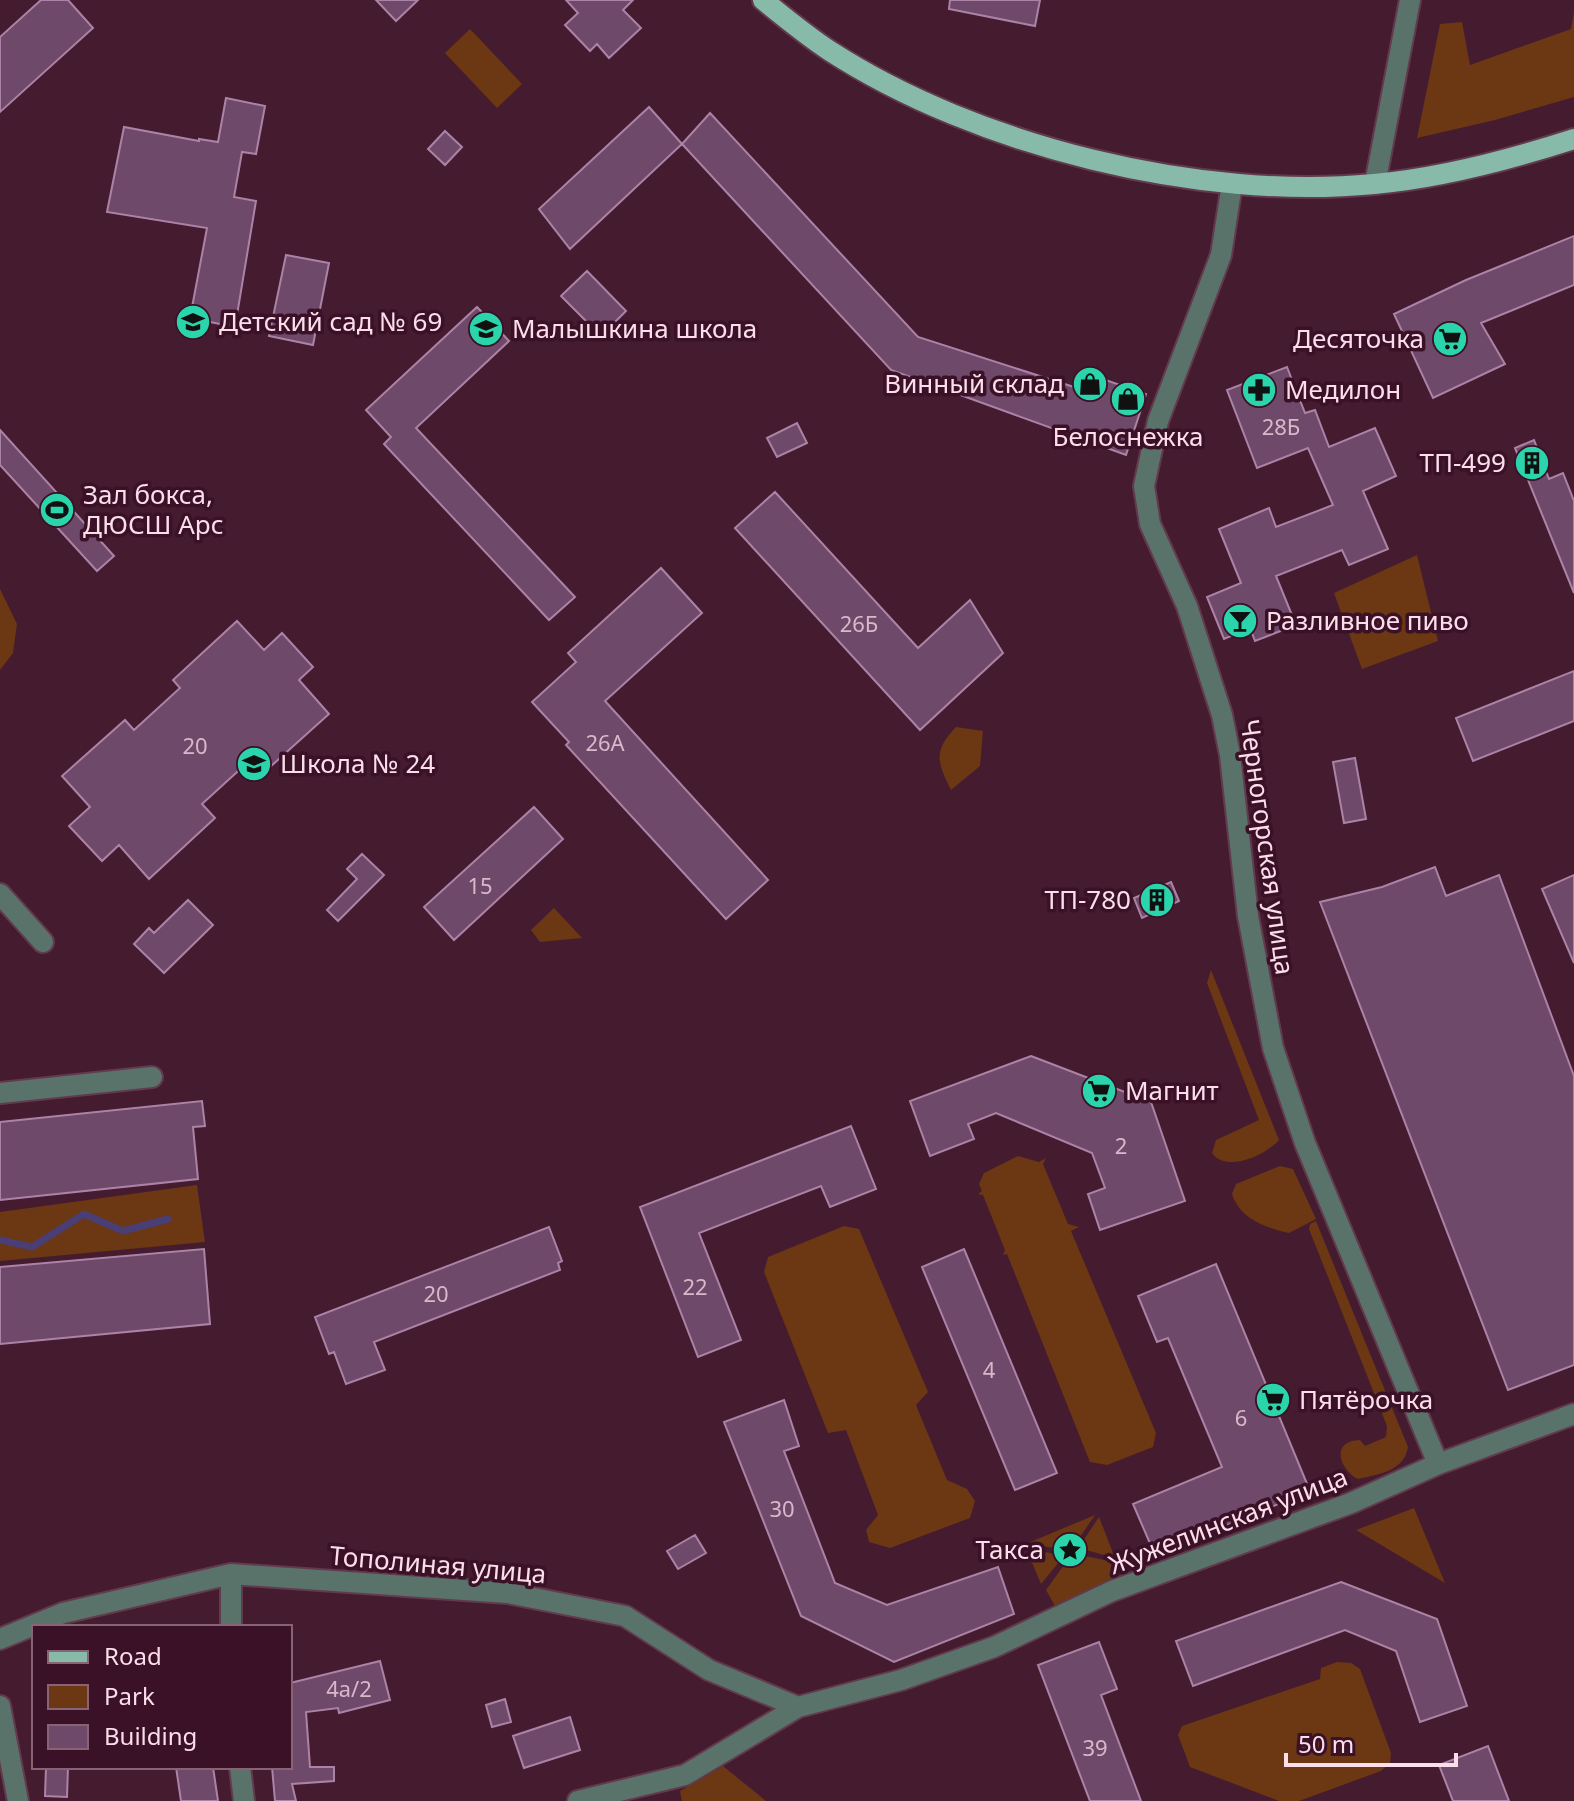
<svg xmlns="http://www.w3.org/2000/svg" width="1574" height="1801" viewBox="0 0 1574 1801" font-family="'Noto Sans',sans-serif">
	<style>
		.green { fill: #6c3713 }
		.lines { fill: none; stroke-linecap: round; stroke-linejoin: round }
		.stream { stroke: #4a3e76; stroke-width: 7 }
		.building { fill: #6e4969; stroke: #ac83a6; stroke-width: 2 }
		.minor-casing { stroke: #623a4e; stroke-width: 24 }
		.major-casing { stroke: #623a4e; stroke-width: 24 }
		.minor { stroke: #5a736a; stroke-width: 20 }
		.major { stroke: #87baa8; stroke-width: 20 }
		.labels { text-anchor: middle; stroke-width: 7; stroke-linejoin: round; paint-order: stroke }
		.number-label { font-size: 22px; fill: #d8b9ca }
		.poi-label { font-size: 26px; fill: #fbdeea; stroke: #3a1126; text-anchor: start }
		.street-label { font-size: 26px; fill: #fbdeea; stroke: #3a1126 }
	</style>
	<rect width="100%" height="100%" fill="#451b30"/>
	<!-- green -->
	<path class="green" d="M1574,13v84l-79,23 -78,18 23,-114 22,-2 8,43 101,-36z
		M470,29l52,55 -25,24 -52,-55z
		M1417,555l21,86 -76,28 -28,-76z
		M0,589l17,35 -4,29 -13,17z
		M956,727l27,4 -3,35 -29,24c-14,-28 -18,-39 5,-63z
		M554,908l28,30 -42,4 -9,-12z
		M1211,970l68,170c-14,16 -53,33 -67,13l4,-13 43,-20 -52,-137z
		M1018,1156l21,6 7,-4 -3,6 25,60 11,3 -8,4 85,202 -3,14 -46,18 -17,-3 -83,-208 -4,1 2,-5 -22,-55 -5,-1 4,-3 -3,-7 5,-11z
		M1280,1166l13,3 23,50 -27,14c-23,-5 -49,-14 -57,-39l4,-10z
		M197,1185l8,57 -205,19v-49z
		M1316,1221l92,226c-4,24 -28,27 -50,32 -19,-10 -28,-38 2,-39l5,6 21,-9 1,-11 -78,-197 1,-5z
		M844,1226l15,3 69,163 -12,13 31,75 20,9 8,12 -5,17 -80,30 -21,-6 -3,-12 12,-15 -32,-85 -18,3 -64,-161 4,-15z
		M1414,1508l31,75 -89,-53z
		M1095,1515l-17,25 -12,-1 -8,10 -30,-6z
		M1099,1517l16,41 -29,-8 -3,-9z
		M1026,1548l29,6 4,8 -18,22z
		M1085,1556l29,6 6,15 -65,29 -9,-16 18,-25 12,2z
		M1337,1662l14,1 9,6 31,84 -1,10 -9,8 -82,30h-20l-89,-34 -12,-32 4,-9 138,-47 1,-11z
		M723,1766l43,35h-84l-2,-10z"/>
	<g class="lines">
		<!-- stream -->
		<path class="stream" d="M0,1240l32,7 52,-33 39,17 45,-12"/>
	</g>
	<!-- building -->
	<path class="building" d="M41,0h27l25,28 -93,84v-75z
		M376,0h42l-22,21z
		M566,0h67l-10,10 18,18 -32,30 -12,-14 -7,7 -25,-26 13,-12z
		M950,0h90l-5,26 -86,-17z
		M226,98l39,8 -9,48 -14,-2 -8,45 22,4 -21,126 -45,-9 17,-90 -100,-16 17,-85 75,14v-2l19,3z
		M649,107l33,37 -112,105 -31,-40z
		M710,113l208,224 156,50 6,-16 66,23 -20,61 -235,-85 -209,-226z
		M445,131l17,16 -17,18 -17,-16z
		M1574,236v49l-93,38 24,41 -72,34 -39,-84 72,-34z
		M286,255l43,8 -16,82 -44,-9z
		M587,271l39,40 -25,25 -40,-40z
		M477,307l32,34 -93,87 159,169 -26,23 -165,-176 7,-7 -25,-27z
		M1287,367l18,46 10,-3 14,37 46,-19 21,48 -33,15 25,58 -39,16 -7,-15 -66,26 20,49 -41,16 -5,-13 -26,11 -17,-42 34,-14 -22,-54 50,-21 7,19 57,-22 -25,-57 -51,20 -30,-78z
		M797,423l10,20 -30,14 -10,-19z
		M0,430l114,126 -17,15 -97,-106z
		M1534,440l15,39 14,-6 11,28v92l-59,-145z
		M775,492l143,156 52,-48 33,53 -83,77 -185,-202z
		M661,568l41,45 -97,88 163,179 -42,39 -160,-174 3,-3 -37,-40 44,-40 -8,-9z
		M237,621l27,29 18,-17 31,34 -14,13 30,34 -69,62 -12,-14 -46,42 13,14 -66,61 -30,-34 -17,16 -33,-35 21,-19 -28,-31 63,-56 9,10 46,-42 -7,-8z
		M1574,671v50l-101,40 -17,-43z
		M1355,758l11,61 -22,4 -11,-61z
		M534,807l29,32 -109,101 -30,-33z
		M362,854l22,21 -46,46 -11,-11 30,-31 -10,-10z
		M1435,867l11,29 53,-21 75,201v289l-66,25 -188,-488 62,-15z
		M1574,875v88l-32,-74z
		M1171,882l8,19 -37,17 -8,-20z
		M188,900l25,25 -49,48 -30,-29 15,-16 5,5z
		M1031,1056l120,46 34,99 -85,29 -12,-36 17,-6 -13,-35 -96,-40 -28,11 6,15 -44,17 -20,-55z
		M202,1101l3,25 -12,1 5,52 -198,21v-78z
		M851,1126l25,63 -46,18 -9,-21 -122,47 42,107 -43,17 -58,-150z
		M549,1227l13,34 -4,2 2,7 -186,72 11,28 -39,14 -12,-32 -5,2 -14,-37z
		M204,1249l6,75 -210,20v-77z
		M964,1249l93,224 -42,17 -93,-223z
		M1216,1264l94,227 -155,64 -22,-51 89,-37 -54,-129 -11,4 -19,-46z
		M784,1400l15,46 -15,5 51,132 52,22 111,-38 16,47 -120,48 -93,-46 -77,-194z
		M695,1535l11,18 -28,16 -11,-18z
		M1341,1582l96,37 30,87 -47,16 -24,-71 -51,-21 -152,56 -17,-45z
		M1099,1642l18,47 -16,6 40,106h-51l-52,-136z
		M380,1661l10,39 -51,13 -1,-5 -32,4 4,55h24v14l-42,3 4,17h-21l-3,-34h18v-84z
		M505,1699l6,23 -19,5 -6,-22z
		M570,1717l10,33 -56,18 -11,-32z
		M1488,1746l21,55h-56l-14,-36z
		M46,1767h22l-1,30 -22,-1z
		M176,1767h37l5,34h-37z"/>
	<g class="lines">
		<!-- minor casing -->
		<g class="minor-casing">
			<path id="minor" d="M1232,184l-11,71 -63,166 -14,65 6,38 37,82 35,109 8,40 18,161 25,132 32,95 133,321
				M1375,184l35,-184
				M0,894l43,48
				M0,1093l152,-16
				M231,1574v53
				M0,1639l63,-26 168,-39 277,19 117,23 84,54 89,37 103,-27 93,-33 118,-56 239,-88 87,-39 136,-50
				M0,1706l18,95
				M240,1767l4,34
				M578,1801l107,-26 113,-68"/>
		</g>
		<!-- major casing -->
		<g class="major-casing">
			<path id="major" d="M763,0c21,17 44,36 67,51 147,95 370,150 544,133 68,-6 135,-24 200,-45"/>
		</g>
		<!-- minor -->
		<use href="#minor" class="minor"/>
		<!-- major -->
		<use href="#major" class="major"/>
	</g>
	<!-- icons -->
	<defs>
		<g id="school-disc" transform="scale(1.8)"><circle r="9.5" fill="#2bd5ac" stroke="#3a1126"/><path d="M0-5L7-2L0 1L-7-2ZM-4 1L0 2.5L4 1V4Q0 6-4 4Z" fill="#111"/></g>
		<g id="supermarket-disc" transform="scale(1.8)"><circle r="9.5" fill="#2bd5ac" stroke="#3a1126"/><path d="M-6-5.5h2.5l.6 2H6L4.5 2H-2.5L-4.4-4H-6ZM-1.5 3.2a1.3 1.3 0 1 0 .1 0ZM3 3.2a1.3 1.3 0 1 0 .1 0Z" fill="#111"/></g>
		<g id="shop-disc" transform="scale(1.8)"><circle r="9.5" fill="#2bd5ac" stroke="#3a1126"/><path d="M-5-2.5h2.3a2.7 3.5 0 0 1 5.4 0H5L5.5 6h-11ZM-1.5-2.5h3a1.5 2.3 0 0 0-3 0Z" fill="#111"/></g>
		<g id="pharmacy-disc" transform="scale(1.8)"><circle r="9.5" fill="#2bd5ac" stroke="#3a1126"/><path d="M-2-6h4v4h4v4h-4v4h-4v-4h-4v-4h4Z" fill="#111"/></g>
		<g id="building-disc" transform="scale(1.8)"><circle r="9.5" fill="#2bd5ac" stroke="#3a1126"/><path d="M-4-6H4V6H1V3H-1V6H-4ZM-2.5-4.3h1.7v1.8h-1.7ZM.8-4.3h1.7v1.8H.8ZM-2.5-1h1.7V.8h-1.7ZM.8-1h1.7V.8H.8Z" fill="#111"/></g>
		<g id="stadium-disc" transform="scale(1.8)"><circle r="9.5" fill="#2bd5ac" stroke="#3a1126"/><path d="M0-5a6.5 5 0 1 0 0 10a6.5 5 0 1 0 0-10ZM-3.5-1.8h7v3.6h-7Z" fill="#111"/></g>
		<g id="bar-disc" transform="scale(1.8)"><circle r="9.5" fill="#2bd5ac" stroke="#3a1126"/><path d="M-6-5H6L.8 .8V4.5H3.5V6h-7V4.5H-.8V.8Z" fill="#111"/></g>
		<g id="sight-disc" transform="scale(1.8)"><circle r="9.5" fill="#2bd5ac" stroke="#3a1126"/><path d="M0-6L1.8-2.2L6-1.7L2.9 1.2L3.7 5.4L0 3.3L-3.7 5.4L-2.9 1.2L-6-1.7L-1.8-2.2Z" fill="#111"/></g>
	</defs>
	<g fill-rule="evenodd">
		<use href="#school-disc" x="193" y="322"/>
		<use href="#school-disc" x="486" y="329"/>
		<use href="#supermarket-disc" x="1450" y="339"/>
		<use href="#shop-disc" x="1090" y="384"/>
		<use href="#pharmacy-disc" x="1259" y="390"/>
		<use href="#shop-disc" x="1128" y="399"/>
		<use href="#building-disc" x="1532" y="463"/>
		<use href="#stadium-disc" x="57" y="510"/>
		<use href="#bar-disc" x="1240" y="621"/>
		<use href="#school-disc" x="254" y="764"/>
		<use href="#building-disc" x="1157" y="900"/>
		<use href="#supermarket-disc" x="1099" y="1091"/>
		<use href="#supermarket-disc" x="1273" y="1400"/>
		<use href="#sight-disc" x="1070" y="1550"/>
	</g>
	<g class="labels">
		<!-- number labels -->
		<g class="number-label">
			<text x="1281" y="435">28Б</text>
			<text x="859" y="632">26Б</text>
			<text x="605" y="751">26А</text>
			<text x="195" y="754">20</text>
			<text x="480" y="894">15</text>
			<text x="1121" y="1154">2</text>
			<text x="695" y="1295">22</text>
			<text x="436" y="1302">20</text>
			<text x="989" y="1378">4</text>
			<text x="1241" y="1426">6</text>
			<text x="782" y="1517">30</text>
			<text x="349" y="1697">4а/2</text>
			<text x="1095" y="1756">39</text>
		</g>
		<!-- poi labels -->
		<g class="poi-label">
			<text x="219" y="331">Детский сад № 69</text>
			<text x="512" y="338">Малышкина школа</text>
			<text x="1424" y="348" text-anchor="end">Десяточка</text>
			<text x="1064" y="393" text-anchor="end">Винный склад</text>
			<text x="1285" y="399">Медилон</text>
			<text x="1128" y="446" text-anchor="middle">Белоснежка</text>
			<text x="1506" y="472" text-anchor="end">ТП-499</text>
			<text x="83" y="504">Зал бокса,<tspan x="83" dy="30">ДЮСШ Арс</tspan></text>
			<text x="1266" y="630">Разливное пиво</text>
			<text x="280" y="773">Школа № 24</text>
			<text x="1131" y="909" text-anchor="end">ТП-780</text>
			<text x="1125" y="1100">Магнит</text>
			<text x="1299" y="1409">Пятёрочка</text>
			<text x="1044" y="1559" text-anchor="end">Такса</text>
		</g>
		<!-- street labels -->
		<g class="street-label">
			<text transform="translate(1267 847) rotate(82)" y="9">Черногорская улица</text>
			<text transform="translate(1228 1521) rotate(-21)" y="9">Жужелинская улица</text>
			<text transform="translate(438 1565) rotate(5)" y="9">Тополиная улица</text>
		</g>
	</g>
	<!-- legend -->
	<rect x="32" y="1625" width="260" height="144" fill="#3a1126" stroke="#876374" stroke-width="2"/>
	<rect x="48" y="1651" width="40" height="12" fill="#87baa8" stroke="#876374" stroke-width="2"/>
	<text x="104" y="1665" font-size="24" fill="#fbdeea">Road</text>
	<rect x="48" y="1685" width="40" height="24" fill="#6c3713" stroke="#876374" stroke-width="2"/>
	<text x="104" y="1705" font-size="24" fill="#fbdeea">Park</text>
	<rect x="48" y="1725" width="40" height="24" fill="#6e4969" stroke="#876374" stroke-width="2"/>
	<text x="104" y="1745" font-size="24" fill="#fbdeea">Building</text>
	<!-- scale -->
	<path d="M1286 1753v12h170v-12" fill="none" stroke="#fbdeea" stroke-width="4"/>
	<text x="1298" y="1753" font-size="24" fill="#fbdeea" stroke="#3a1126" stroke-width="6" paint-order="stroke">50 m</text>
</svg>
